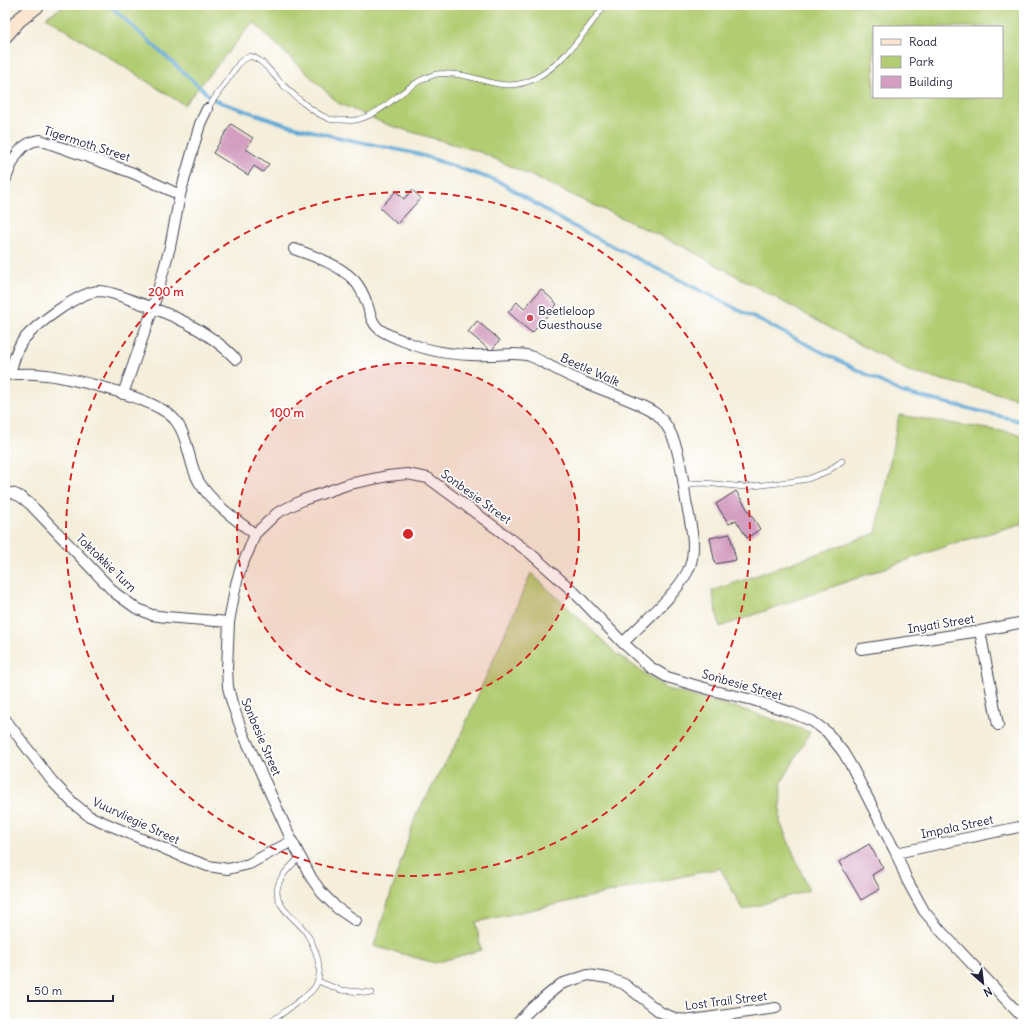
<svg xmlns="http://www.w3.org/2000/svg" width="1029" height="1029" viewBox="0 0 1029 1029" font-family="Delius,sans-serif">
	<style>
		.green { fill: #b2cc72; stroke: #6a7756; fill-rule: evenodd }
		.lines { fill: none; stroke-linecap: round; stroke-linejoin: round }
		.stream { stroke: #5fa8d6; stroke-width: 3.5 }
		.building { fill: #d39ec0 }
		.lane-casing { stroke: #424153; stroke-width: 6 }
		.street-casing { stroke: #424153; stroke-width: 12 }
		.secondary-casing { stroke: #424153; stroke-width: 16 }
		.lane { stroke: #fff; stroke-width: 5 }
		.street { stroke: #fff; stroke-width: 10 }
		.secondary { stroke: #fbe5cf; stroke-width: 14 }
		.ring { fill: none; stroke: #d62828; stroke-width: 2; stroke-dasharray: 7 5 }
		.poi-dot { fill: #d1495b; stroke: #fff; stroke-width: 1.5 }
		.labels { text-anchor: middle; stroke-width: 3.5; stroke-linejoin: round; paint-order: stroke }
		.street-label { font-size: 12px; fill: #22223b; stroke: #fff }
		.poi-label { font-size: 12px; fill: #22223b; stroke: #fff; text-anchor: start }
		.centre { fill: #d62828; stroke: #fff; stroke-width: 2 }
		.ring-label { font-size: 12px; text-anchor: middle; font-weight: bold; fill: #d62828; stroke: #fff; stroke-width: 3.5; stroke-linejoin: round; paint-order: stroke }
	</style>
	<rect width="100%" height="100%" fill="#fff"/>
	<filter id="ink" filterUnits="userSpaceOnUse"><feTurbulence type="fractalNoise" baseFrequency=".025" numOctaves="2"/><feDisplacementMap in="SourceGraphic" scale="8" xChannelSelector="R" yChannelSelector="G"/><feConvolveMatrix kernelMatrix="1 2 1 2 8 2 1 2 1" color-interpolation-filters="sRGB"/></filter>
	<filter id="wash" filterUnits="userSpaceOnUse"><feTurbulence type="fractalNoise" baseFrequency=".012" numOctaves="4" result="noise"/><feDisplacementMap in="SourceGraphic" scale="16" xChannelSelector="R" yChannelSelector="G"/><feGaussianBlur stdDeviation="0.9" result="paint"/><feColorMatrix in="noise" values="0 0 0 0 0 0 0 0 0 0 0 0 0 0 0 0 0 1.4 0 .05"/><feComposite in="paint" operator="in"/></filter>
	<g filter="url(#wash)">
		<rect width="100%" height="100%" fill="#f4eeda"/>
		<!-- green -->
		<path class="green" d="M66,5h958v395l-114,-28 -226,-125 -204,-95 -92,-27 -50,-22 -85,-81 -69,83 -138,-88zM874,27h128v70h-128z
			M899,415l114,18 11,4v86l-72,21 -232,83 -8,-36 164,-58z
			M531,573l86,81 50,35 81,22 62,21 -29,52 -1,38 29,68 -66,20 -23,-42 -244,54 5,28 -46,13 -61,-17 42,-131 42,-74z"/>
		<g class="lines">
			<!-- stream -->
			<path class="stream" d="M109,5l105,95 70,24 48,12 86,18 82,28 65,40 336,170 123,30"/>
		</g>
		<g id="blocks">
			<!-- building -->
			<path class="building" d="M231,124l22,14 -7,11 23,15 -6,8 -9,-6 -6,9 -35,-22z
				M412,190l9,8 -24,26 -17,-16 16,-17 8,8z
				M541,289l16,15 -25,29 -24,-21 9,-10 7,7z
				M477,321l23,19 -9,11 -23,-19z
				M736,491l24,38 -13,9 -11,-18 -7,4 -13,-20z
				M730,534l6,26 -21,4 -5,-26z
				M869,844l14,24 -11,7 8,14 -19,11 -22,-38z"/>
		</g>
	</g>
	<g filter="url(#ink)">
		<use href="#blocks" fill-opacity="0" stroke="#424153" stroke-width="1"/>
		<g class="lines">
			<!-- lane casing -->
			<g class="lane-casing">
				<path id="lane" d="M207,109l33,-47 10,-6c14,4 23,19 33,29 14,13 29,27 46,34 4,1 9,1 12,1 5,0 11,1 15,0 30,-6 50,-39 81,-46 5,-1 10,0 15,0 31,2 51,20 82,5 29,-14 52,-49 71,-74
					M683,484l22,-1 40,4 43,-5 20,-3 20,-8 14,-10
					M318,981l22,9 32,3
					M265,1024c13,-6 19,-12 30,-20 6,-5 15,-10 19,-16 12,-16 1,-42 -9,-57 -9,-12 -27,-22 -28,-39 0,-14 14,-26 23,-35"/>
			</g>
			<!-- street casing -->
			<g class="street-casing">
				<path id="street" d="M5,181c7,-18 13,-39 35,-41l93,33 47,22
					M294,249c20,7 44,15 60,31 6,7 10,15 13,24 3,8 4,18 11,24 8,7 21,11 31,15 25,10 54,13 81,12 13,0 27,-3 40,1 8,3 15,8 22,11 11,6 22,11 34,16 20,9 51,18 69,30 24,18 27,61 31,88 4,20 11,45 4,65 -9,25 -48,57 -67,77
					M10,374c3,-12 6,-24 13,-34 13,-15 55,-48 76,-49 10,0 22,5 32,9 38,13 76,29 105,59
					M5,375c10,-1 21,-2 30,-1 29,1 123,24 140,46 14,17 13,43 24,62 13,21 36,37 56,52
					M123,394l30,-86 17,-61 10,-52 20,-71 7,-15
					M5,493c10,-2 19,6 26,12l84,88 21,15 16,7 14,2 63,5
					M980,631l18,94
					M861,649l119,-18 44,-9
					M5,719l47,62 21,22 16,13 92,40 27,10 20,3 21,-5 43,-23
					M896,853l128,-27
					M356,921l-19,-13 -15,-15 -10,-14 -20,-38 -50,-110 -10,-28 -4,-16 -1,-18 2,-47 7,-38 5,-17 7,-15 7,-18 22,-21 26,-13 46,-16 39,-8 19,-2 21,4 102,75 44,39 49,51 27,24 17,10 48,14 38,9 37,12 22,9 15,11 16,20 10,17 43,84 11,27 17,31 16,19 84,89
					M516,1024l17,-17 28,-23 27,-9 20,3 16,6 36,28 17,7 15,1 84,-12"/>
			</g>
			<!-- secondary casing -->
			<g class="secondary-casing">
				<path id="secondary" d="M5,36l14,-16 19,-15"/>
			</g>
			<!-- lane -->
			<use href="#lane" class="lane"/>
			<!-- street -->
			<use href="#street" class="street"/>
			<!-- secondary -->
			<use href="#secondary" class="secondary"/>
		</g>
	</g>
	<!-- distance rings -->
	<circle cx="408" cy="534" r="171" fill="#d62828" fill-opacity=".12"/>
	<g class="ring">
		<circle cx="408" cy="534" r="171"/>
		<circle cx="408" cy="534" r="342"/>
	</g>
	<!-- markers -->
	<circle class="poi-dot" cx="530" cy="318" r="4"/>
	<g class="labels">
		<!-- street labels -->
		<g class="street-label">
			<text transform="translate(87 144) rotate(18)" y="4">Tigermoth Street</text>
			<text transform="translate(590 370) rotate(24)" y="4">Beetle Walk</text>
			<text transform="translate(476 497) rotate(36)" y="4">Sonbesie Street</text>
			<text transform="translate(106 563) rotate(44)" y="4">Toktokkie Turn</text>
			<text transform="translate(941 624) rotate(-9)" y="4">Inyati Street</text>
			<text transform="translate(742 685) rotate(16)" y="4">Sonbesie Street</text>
			<text transform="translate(261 737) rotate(67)" y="4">Sonbesie Street</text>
			<text transform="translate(136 821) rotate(25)" y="4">Vuurvliegie Street</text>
			<text transform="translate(957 827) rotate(-12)" y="4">Impala Street</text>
			<text transform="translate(726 1001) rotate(-7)" y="4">Lost Trail Street</text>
		</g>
		<!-- poi labels -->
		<g class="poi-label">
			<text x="538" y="315">Beetleloop<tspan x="538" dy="14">Guesthouse</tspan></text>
		</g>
	</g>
	<circle cx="408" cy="534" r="6" class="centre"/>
	<g class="ring-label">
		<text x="166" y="296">200 m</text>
		<text x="287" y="417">100 m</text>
	</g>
	<!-- margin -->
	<rect width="1029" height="1029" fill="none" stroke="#fff" stroke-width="20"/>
	<!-- legend -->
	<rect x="873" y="26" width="130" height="72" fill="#ffffff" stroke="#a7a7b1"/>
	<rect x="881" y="39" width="20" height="6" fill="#fbe5cf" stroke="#a7a7b1"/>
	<text x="909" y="46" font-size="12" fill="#22223b">Road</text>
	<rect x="881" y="56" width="20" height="12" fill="#b2cc72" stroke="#a7a7b1"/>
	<text x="909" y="66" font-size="12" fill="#22223b">Park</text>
	<rect x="881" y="76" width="20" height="12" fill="#d39ec0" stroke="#a7a7b1"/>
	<text x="909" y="86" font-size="12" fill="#22223b">Building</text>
	<!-- north arrow -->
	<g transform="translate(983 983) rotate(152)" stroke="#ffffff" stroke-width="3" paint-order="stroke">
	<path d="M0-3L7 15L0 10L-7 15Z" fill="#22223b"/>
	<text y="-6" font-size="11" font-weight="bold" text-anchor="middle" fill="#22223b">N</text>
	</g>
	<!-- scale -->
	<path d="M28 995v6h85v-6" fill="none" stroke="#22223b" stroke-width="2"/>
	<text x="34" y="995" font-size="12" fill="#22223b" stroke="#ffffff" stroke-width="3" paint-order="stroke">50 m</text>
</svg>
